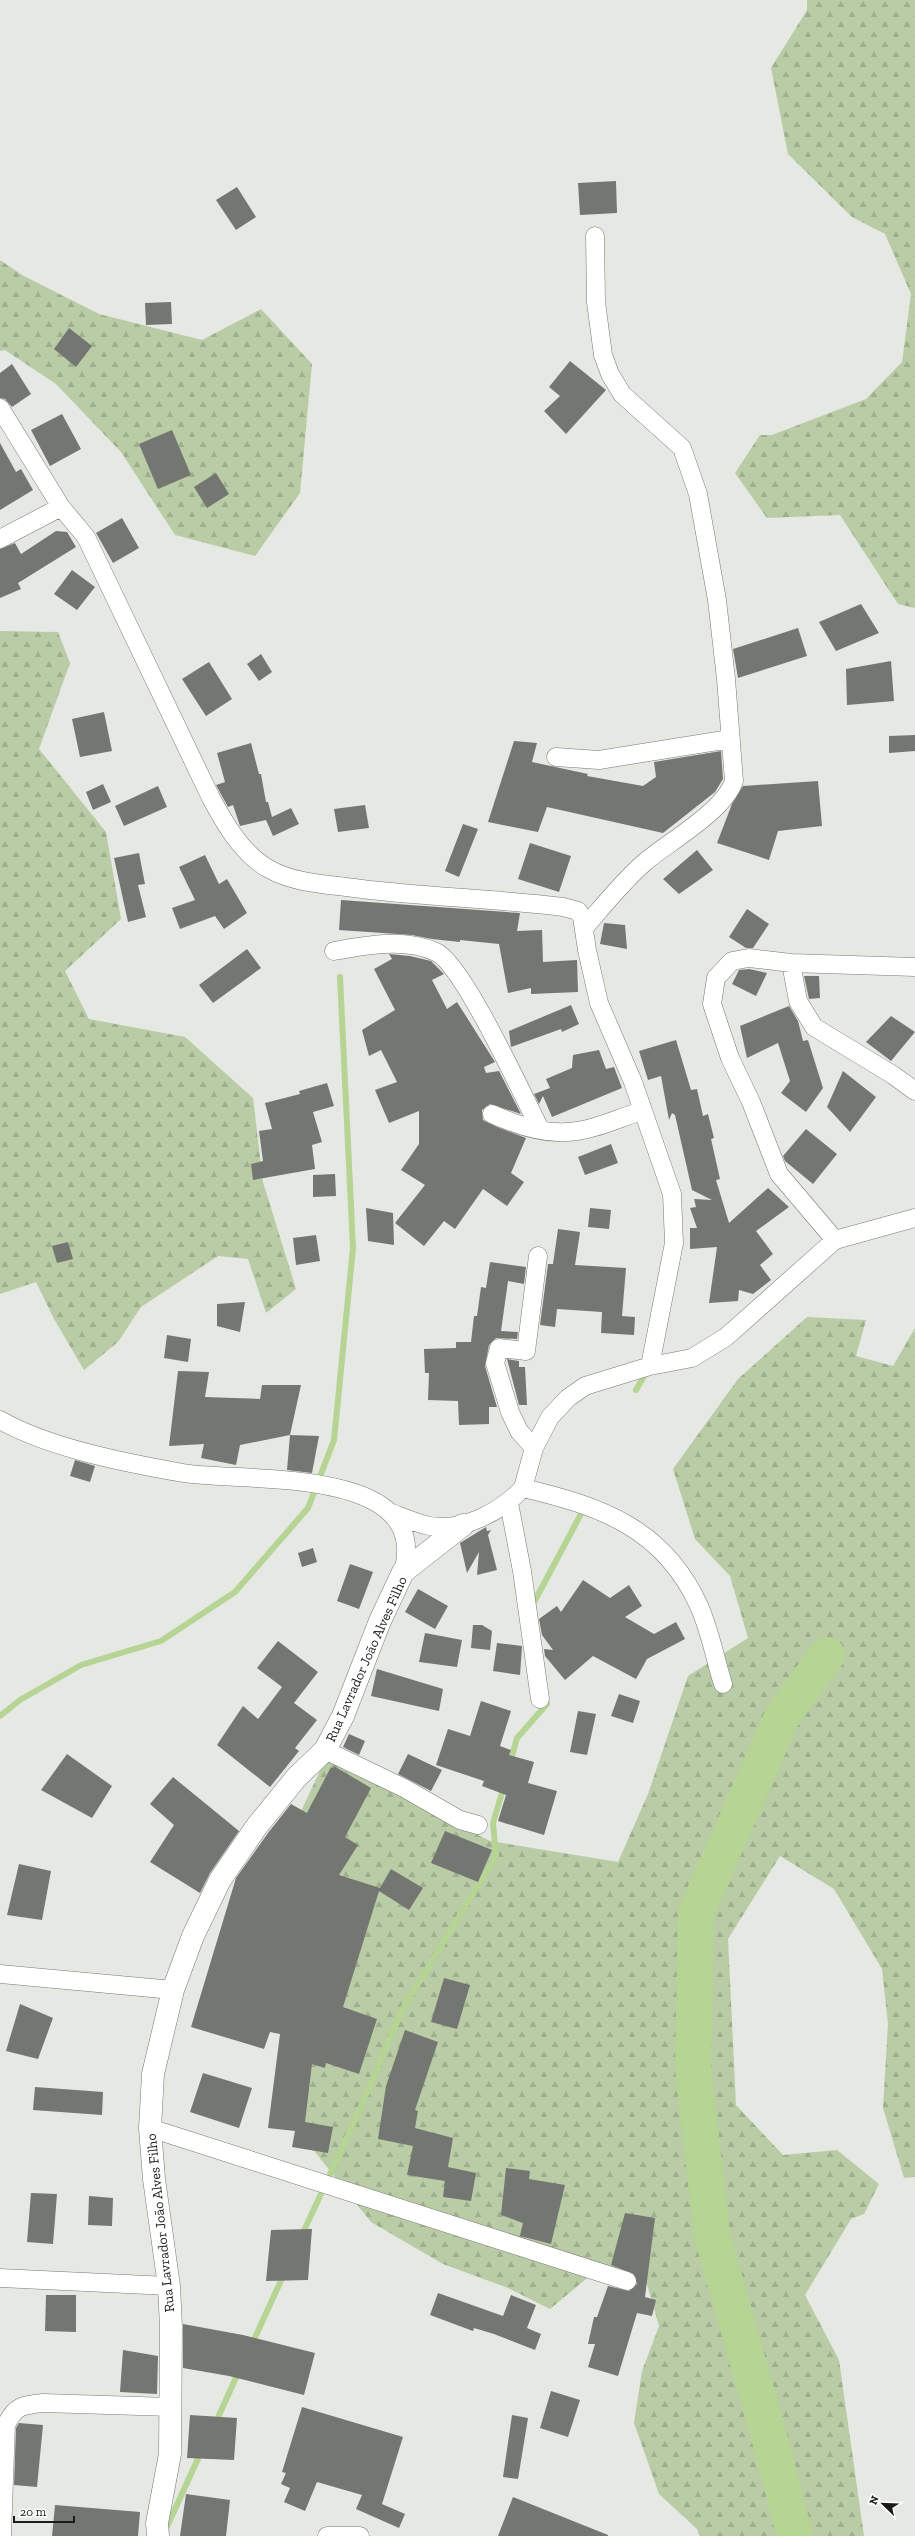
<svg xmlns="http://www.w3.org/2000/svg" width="915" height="2536" viewBox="0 0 915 2536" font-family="'Zilla Slab',serif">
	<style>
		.forest { fill: url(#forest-firs) }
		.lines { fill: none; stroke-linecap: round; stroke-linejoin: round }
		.stream { stroke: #b6d494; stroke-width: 6 }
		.river { stroke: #b6d494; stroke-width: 36 }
		.building { fill: #747672 }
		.street-casing { stroke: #777975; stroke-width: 19 }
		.secondary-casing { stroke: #777975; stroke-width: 23 }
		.street { stroke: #fff; stroke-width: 18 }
		.secondary { stroke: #fff; stroke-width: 22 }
		.labels { text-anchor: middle; stroke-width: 3.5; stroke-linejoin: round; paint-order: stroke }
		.street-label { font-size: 14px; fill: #1b1b1a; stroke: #fff }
	</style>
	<defs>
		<pattern id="forest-firs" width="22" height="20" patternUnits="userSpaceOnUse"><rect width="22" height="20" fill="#b9cca5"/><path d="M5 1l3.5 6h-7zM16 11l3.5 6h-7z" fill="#9eaf8d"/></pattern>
	</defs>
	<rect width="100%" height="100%" fill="#e6e8e4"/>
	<!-- forest -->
	<path class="forest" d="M807,0h108v608l-17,-4 -58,-89 -73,3 -32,-45 25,-38h12l94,-36 36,-37 9,-68 -26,-60 -33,-17 -64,-63 -17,-86 36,-58z
		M0,260l22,15 77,39 103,26 59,-31 51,55 -12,129 -45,63 -80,-21 -54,-83 -65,-68 -51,-34 -5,1z
		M0,631l58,1 12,31 -31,86 67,83 15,87 -56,52 24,48 96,18 68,61 10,84 33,107 -30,24 -18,-54 -30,-3 -77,51 -23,35 -34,28 -30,-51 -18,-37 -36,12z
		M807,1317l59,3 -10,36 37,10 22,-38v849l-11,1 -21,-70 5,-84 -6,-55 -48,-80 -54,-33 -52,83 8,166 47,50 54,-5 42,34 -15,30 -13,5 -46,76 34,65 25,176h-164l-3,-7 -38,-35 -25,-71 8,-52 17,-45 -13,-45 -54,-7 -42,35 -42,-21 -65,-24 -72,-42 -56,-70 -30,-56 -7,-236 48,-102 164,83 128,21 30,-68 40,-118 60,-38 -18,-62 -35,-37 -22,-70 65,-90z"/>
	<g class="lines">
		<!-- stream -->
		<path class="stream" d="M636,1390l11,-19
			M532,1606l50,-94
			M0,1716l20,-16 61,-35 80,-24 74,-49 73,-84 26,-68 19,-192 -13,-271
			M510,1763l7,-25 30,-34 -1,-5
			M302,2235l54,-117 46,-108 94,-154 -3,-33 11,-37
			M252,2344l32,-70
			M215,2424l24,-53
			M165,2531l36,-79"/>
		<!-- river -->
		<path class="river" d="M795,2536l-25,-96 -58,-205 -19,-167 3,-155 86,-196 45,-62"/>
	</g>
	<!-- building -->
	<path class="building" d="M616,181l1,32 -37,2 -2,-32z
		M237,187l19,30 -20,13 -20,-30z
		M171,302l1,22 -26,1 -1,-22z
		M69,328l23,18 -16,21 -22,-18z
		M570,361l36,29 -40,44 -22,-23 16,-15 -11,-9z
		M12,364l19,30 -19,13 -7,-8 -5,-1v-25z
		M62,414l19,35 -31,17 -19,-36z
		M172,430l19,45 -33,14 -19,-45z
		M0,443l16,29 5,-3 12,21 -33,20z
		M216,473l13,21 -22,14 -13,-21z
		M122,518l17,30 -26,15 -17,-30z
		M56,531l11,1 9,15 -58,36 3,6 -21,9v-49l15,-6 6,11z
		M72,570l23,17 -18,23 -23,-16z
		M861,604l18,29 -43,18 -17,-29z
		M798,628l9,28 -69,22 -5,-29z
		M261,654l11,18 -13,9 -12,-17z
		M891,661l3,40 -47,4 -1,-36z
		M209,662l23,37 -26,17 -24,-37z
		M104,712l8,39 -32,6 -8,-38z
		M915,735v16l-26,2v-17z
		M514,741l23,2 -5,19 56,12 -1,2 56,10 13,-9 -2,-15 67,-11 2,28 -8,13 -52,41 -116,-26 -9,25 -50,-10z
		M251,743l8,31h2l5,28h2l4,15 19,-9 8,16 -26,12 -7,-16 -26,6 -7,-21 -5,2 -12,-22 9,-3 -8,-29z
		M818,781l4,45 -44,5 -9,29 -52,-17 15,-39 11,-18z
		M103,784l8,18 -18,8 -7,-18z
		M158,786l9,21 -43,19 -9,-20z
		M365,805l4,23 -31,4 -4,-23z
		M463,824l15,5 -19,48 -14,-6z
		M530,843l41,13 -12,36 -41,-13z
		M697,850l16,20 -34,24 -16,-15z
		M139,853l6,31 -7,1 8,32 -18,5 -14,-64z
		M205,855l14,29 8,-5 20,34 -23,16 -9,-13 -35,13 -8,-21 23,-8 -16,-33z
		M341,900l179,13 -3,18 25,-1 1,32 34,-2 1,32 -47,2v-6l-23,5 -9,-49 -39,-4v2l-28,-3 -20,-4 -73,-5z
		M747,909l22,15 -16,24h-7l-17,-11z
		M604,923l21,2 2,24 -27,-5z
		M247,949l14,19 -48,35 -14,-18z
		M389,954l21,2 21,5 13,13 -12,6 15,29 10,-7 38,60 -11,5 2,6 13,-2 22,43 -31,-10 -8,6 1,10 14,7 29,11 -15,35 13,9 -17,24 -24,-17 -28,40 -11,-8 -20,25 -29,-23 30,-38 -24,-15 18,-26v-33l-30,12 -14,-33 22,-8 -16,-32 -12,6 -7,-26 33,-20 -21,-41 18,-10z
		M749,969l18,4 -11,23 -24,-12 7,-14z
		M804,976h15l1,22 -11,1z
		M571,1005l8,19 -17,8 -1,-3 -50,18 -2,-16z
		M789,1006l9,15 5,20 5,-1 15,48 -17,24 -25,-19 9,-12 -12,-38 -31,15 -7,-32z
		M891,1016l24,16 -24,29 -25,-19z
		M676,1040l15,50 6,-1 6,27 5,-2 6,24 -3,1 9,40 -4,1 13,43 39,-35 21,19 -33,24 17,23 -13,11 11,15 -18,14 -14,-4 -1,11 -29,2 8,-56 -27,2v-21h7l-7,-20 6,-1 -2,-8 18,1 -20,-10 -17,-75 -3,-2 -3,7 -8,-44 -13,4 -9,-29z
		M599,1050l7,19 8,-2 8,21 -70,29 -9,-21 -4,8 -5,-10 16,-6 -4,-9 26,-11 1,-13z
		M843,1071l33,26 -26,35 -23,-25z
		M327,1083l7,23 -21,6 9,30 -10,3 3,24 -62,11 -2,-16 12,-3 -4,-30 13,-2 -7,-26 35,-9 -1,-3z
		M806,1129l31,25 -24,30 -28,-23 -2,-5z
		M611,1144l7,19 -33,12 -7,-18z
		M335,1174l1,22 -23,1v-22z
		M366,1208l27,5 1,32 -26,-4z
		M590,1208l21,2 -2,19 -21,-2z
		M558,1229l22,3 -5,33 51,3 -4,48 13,1 -1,18 -33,-2 1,-21 -45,-3 -2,18 -15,-2 8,-61h5z
		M316,1235l4,26 -24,4 -3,-27z
		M68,1242l5,17 -16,4 -5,-17z
		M490,1262l36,5 -2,17 -16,-3 -7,50 17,1 -1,7 -21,-1 -7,7 -4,21 12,41h-8v17l-30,1 -1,-24 -30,-1 1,-27h-4l-1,-24 32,-1v-6h15l3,-26h3l4,-29 5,1z
		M245,1302l-5,30 -23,-6v-22z
		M167,1335l24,4 -3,23 -24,-4z
		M507,1359l12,2v6h6l2,38h-8z
		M178,1371l31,1 -4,25 55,2 2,-14h39l-11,50 -50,10 -4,20 -35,-7 3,-14 -35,2z
		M290,1435l29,1 -7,37 -25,-3z
		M75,1460l20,6 -5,16 -20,-6z
		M486,1527l1,4 4,-1 -3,5 9,35 -20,5 2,-23 -12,21 -7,-30z
		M313,1548l4,14 -15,5 -4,-14z
		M350,1564l23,8 -14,37 -22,-8z
		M583,1580l27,18 19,-13 13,21 -17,11 29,17 22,-12 9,17 -38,20 -11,20 -43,-23 -28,24 -20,-24 -1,-7 9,1 -11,-15 -3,-16 18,-13 4,6z
		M418,1589l30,17 -13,23 -30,-17z
		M473,1625h9l10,6 -2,19 -19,-2z
		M425,1633l37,7 -5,27 -38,-5z
		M278,1641l40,31 -24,31 23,17 -22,28 4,3 -29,36 -53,-42 26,-39 15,13 24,-32 -25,-19z
		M497,1643l25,3 -2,29 -27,-4z
		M377,1669l66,20 -4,22 -68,-15z
		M619,1694l21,7 -7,22 -22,-7z
		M481,1701l30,10 -11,35 11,4 -2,5 25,7 -6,21 29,8 -13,44 -46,-14 8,-26 -24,-9 2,-5 -48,-16 12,-36 22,7z
		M578,1711l18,3 -9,41 -17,-3z
		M349,1734l16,7 -6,14 -16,-8z
		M67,1754l45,32 -20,32 -51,-28z
		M408,1754l34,16 -11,21 -33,-17z
		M334,1766l37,22 -26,49 13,8 -19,30 41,13 11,-19 32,19 -14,22 -30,-19 -36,116 34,12 -18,55 -33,-11 -1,5 -13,-4 -7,58 28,5 -5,26 -36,-6 3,-16 -27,-3 12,-94 -10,-2 -6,17 -73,-22 45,-149 32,-45 23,-29 16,9 24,-46 2,1z
		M173,1777l66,54 -29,42 -10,20 -50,-31 24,-37 -24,-21z
		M445,1831l47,19 -14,32 -47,-19z
		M19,1864l32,7 -9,49 -35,-5z
		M444,1978l26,7 -13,44 -26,-7z
		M20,2004l33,14 -15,41 -32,-8z
		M405,2030l33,12 -23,68 3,1 -3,17 38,10 -5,29 28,6 -5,28 -28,-4 2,-16 -38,-6 6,-29 -35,-7 8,-53z
		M203,2073l49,15 -13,40 -49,-16z
		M35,2087l68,5 -1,23 -69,-5z
		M506,2168l24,3 -1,8 36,6 -14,59 -31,-8 3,-13 -22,-8z
		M31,2193l26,1 -4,50 -26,-2z
		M89,2196l24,2 -1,28 -24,-1z
		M625,2213l30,5 -10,79 11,3 -4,16 -15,-3 -19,63 -30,-9 7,-23h-7l6,-27h3l11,-31 21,5 8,-7 -3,-10 -23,-9z
		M312,2229l-4,51 -42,1 5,-51z
		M438,2293l65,23 8,-21 25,10 -9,23 14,6 -6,16 -41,-16 -20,-6 -1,3 -43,-16z
		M46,2295h30v37l-31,-1z
		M183,2324l60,11 72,18 -11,42 -75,-19 -46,-8z
		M123,2350l35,6 -1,38 -37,-2z
		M551,2391l29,9 -12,37 -28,-9z
		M302,2407l101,30 -21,67 23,10 -6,14 -43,-19 6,-14 -45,-13 -12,29 -21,-9 6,-14 -9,-4 5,-11 -4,-1z
		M190,2415l47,3 -3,42 -47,-2z
		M512,2415l16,3 -10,61 -15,-2z
		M19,2423l24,2 -6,62 -23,-2 2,-57z
		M186,2494l44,6 -4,36h-46z
		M513,2497l95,38v1h-110z
		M55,2505l85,7 -2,24h-86z"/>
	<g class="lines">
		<!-- street casing -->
		<g class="street-casing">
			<path id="street" d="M0,408l61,99 25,30 125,261c14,26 31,56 58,71 23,13 52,15 77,18 72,10 145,11 217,20l15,4 4,6 5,33 12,53 34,79 39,112 2,49 -24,123 -65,20 -17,12 -18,19 -16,31 -11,40
				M0,539l61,-32
				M556,757l43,3 131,-21
				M585,927c19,-22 37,-45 60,-65 25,-21 79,-51 89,-81l-8,-102 -9,-79 -19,-106 -16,-46 -60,-54 -12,-20 -7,-19 -7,-53 -1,-66
				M334,951c32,-6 71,-13 102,1 27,12 87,144 104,177
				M791,963l7,38 16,26 79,48 22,16
				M492,1114c22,10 51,20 75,18 26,-1 51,-14 75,-21
				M835,1240l-56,-66 -28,-72 -21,-44 -18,-54 4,-26 16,-17 17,-3 42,5 124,4
				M650,1366l42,-8 34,-21 109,-97 80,-22
				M0,1420c49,28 126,43 183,53 60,10 250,-9 220,99
				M534,1448l-15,-17 -9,-19 -15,-49 4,-15 27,3 12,-95
				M509,1503l13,68 18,128
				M392,1513c13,5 26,11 38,13 34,6 71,-15 93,-38 77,18 141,40 176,118 11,24 16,53 24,78
				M325,1750l79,38 56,32 18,5
				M0,1974l173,16
				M150,2128l477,153
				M0,2278l169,8
				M2,2536l4,-111c9,-19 16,-20 37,-22l128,4
				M327,2536h33"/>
		</g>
		<!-- secondary casing -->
		<g class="secondary-casing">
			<path id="secondary" d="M158,2536l-1,-13 13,-69 1,-127 -2,-41 -15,-107 -4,-51 3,-54 20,-84 20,-54 27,-56 37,-54 39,-48 29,-28 18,-34 37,-95 23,-49 60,-47"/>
		</g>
		<!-- street -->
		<use href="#street" class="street"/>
		<!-- secondary -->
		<use href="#secondary" class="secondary"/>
	</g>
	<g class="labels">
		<!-- street labels -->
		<g class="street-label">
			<text transform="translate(366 1659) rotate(-66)" y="5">Rua Lavrador João Alves Filho</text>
			<text transform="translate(160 2223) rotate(-96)" y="5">Rua Lavrador João Alves Filho</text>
		</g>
	</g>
	<!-- north arrow -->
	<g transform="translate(883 2504) rotate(293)" stroke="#ffffff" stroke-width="3" paint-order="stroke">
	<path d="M0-3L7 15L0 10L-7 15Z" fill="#1b1b1a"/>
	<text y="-6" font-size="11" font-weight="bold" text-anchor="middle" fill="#1b1b1a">N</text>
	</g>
	<!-- scale -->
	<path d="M14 2516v6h60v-6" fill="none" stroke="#1b1b1a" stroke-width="2"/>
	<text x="20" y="2516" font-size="12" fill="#1b1b1a" stroke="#ffffff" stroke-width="3" paint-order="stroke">20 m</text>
</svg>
